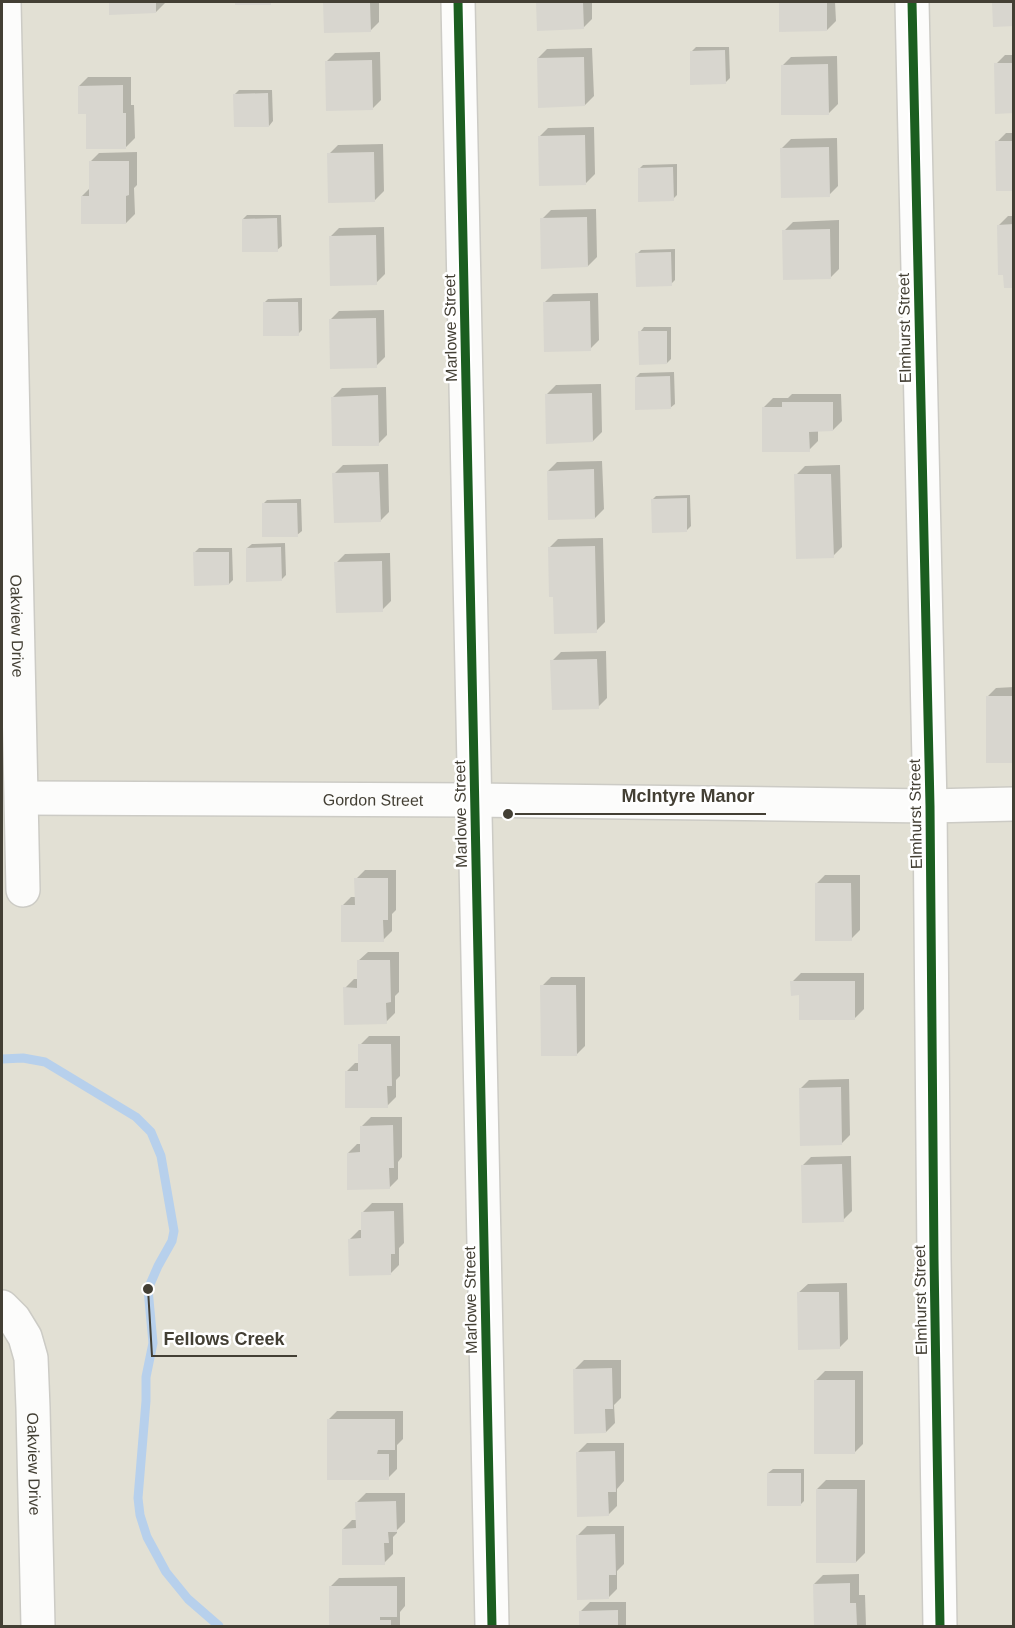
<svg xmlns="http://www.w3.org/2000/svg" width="1015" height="1628" viewBox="0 0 1015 1628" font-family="Helvetica,sans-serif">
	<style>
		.residential { fill: #e2e0d4 }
		.shadow { fill: #0003 }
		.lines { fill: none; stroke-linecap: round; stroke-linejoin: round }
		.stream { stroke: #b7d0ec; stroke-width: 9 }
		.building { fill: #d8d6cf }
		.minor-casing { stroke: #cccbc5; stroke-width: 36 }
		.minor { stroke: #fcfcfb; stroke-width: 33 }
		.cycleway-casing { stroke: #fff; stroke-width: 13 }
		.cycleway { stroke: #1b5e20; stroke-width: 9 }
		.labels { text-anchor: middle; stroke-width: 5; stroke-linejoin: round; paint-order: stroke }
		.street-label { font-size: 16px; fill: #433f34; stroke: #fff }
		.leader { fill: none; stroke: #433f34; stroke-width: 2 }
		.callout-dot { fill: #433f34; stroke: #fff; stroke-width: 2 }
		.callout-label { font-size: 18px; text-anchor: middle; font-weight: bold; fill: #433f34; stroke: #fff; stroke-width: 5; stroke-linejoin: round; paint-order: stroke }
	</style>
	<rect width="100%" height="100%" fill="#eeede7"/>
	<!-- residential -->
	<path class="residential" d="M2,2h1011v1624h-1011z"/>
	<!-- shadow -->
	<path class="shadow" d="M111,2h54v1l-9,9 -45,1z
		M237,2h35l-2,1 -33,1z
		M324,2h55v20l-9,9 -45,1z
		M537,2h55v17l-9,9 -45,1z
		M780,2h55l1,19 -9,9h-46z
		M696,47h33l1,31 -4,4 -35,-30z
		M592,48l2,48 -9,9 -47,-47 9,-9z
		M380,52l1,48 -9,9 -46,-47 9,-9z
		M1005,55h9v57l-18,-48z
		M837,56l1,48 -9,9 -47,-47 9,-9z
		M88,77h43v28h3l1,33 -9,9 -38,-34 -9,-27z
		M239,90h33l1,31 -4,5 -34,-32z
		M594,127l1,47 -9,9 -47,-46 9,-9z
		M1006,133h8v56l-17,-47z
		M837,138l1,48 -9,9 -47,-47 9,-9z
		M383,144l1,47 -9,9 -46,-46 9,-9z
		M137,152v33l-3,3 1,26 -9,9 -44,-27 8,-8v-26l9,-9z
		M677,164v31l-4,4 -34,-30 4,-4z
		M596,209l1,48 -9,9 -46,-47 9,-9z
		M247,215h34l1,31 -5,4 -34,-31z
		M1008,216h6v71l-15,-62z
		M839,220v49l-9,9 -46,-47 9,-9z
		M384,227l1,47 -9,9 -46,-46 9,-9z
		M675,249v31l-4,4 -34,-30 4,-4z
		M598,293l1,47 -9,9 -46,-46 9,-9z
		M302,298v32l-4,4 -34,-31 4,-4z
		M384,310l1,47 -9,9 -46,-46 9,-9z
		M644,327h27v32l-4,4 -27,-31z
		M674,372l1,32 -5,4 -34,-31 4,-4z
		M601,384l1,48 -9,9 -46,-47 9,-9z
		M386,387l1,48 -9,9 -45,-47 9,-9z
		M792,394h49l1,27 -9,9h-15v11l-9,9 -45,-43 9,-9h15z
		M602,461l2,48 -9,9 -47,-47 9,-9z
		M388,464l1,48 -9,9 -46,-47 9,-9z
		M840,465l2,82 -9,9 -37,-81 9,-9z
		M690,495l1,31 -4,4 -35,-30 4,-4z
		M301,499l1,32 -5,4 -34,-31 4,-4z
		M603,538l2,84 -9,9 -41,-36 -6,-47 9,-9z
		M285,543l1,32 -4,4 -35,-31 5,-4z
		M199,548h33l1,32 -4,4 -35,-31z
		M390,553l1,48 -9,9 -46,-47 9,-9z
		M606,651l1,47 -9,9 -46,-46 9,-9z
		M1014,687v74l-27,-64 9,-9z
		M365,870h31v40l-4,4v17l-9,9 -41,-34 9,-9h5v-18z
		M825,875h35v55l-9,9 -35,-55z
		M368,952h31v40l-4,4v17l-9,9 -41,-34 9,-9h5l-1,-18z
		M801,973h63v36l-9,9 -54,-24 -9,-12z
		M551,977h34v69l-9,9 -34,-69z
		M369,1036h31v40l-4,4v17l-9,9 -41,-34 9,-9h5v-18z
		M849,1079l1,56 -9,9 -41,-55 9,-9z
		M371,1117h31v40l-4,5v17l-9,9 -41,-35 9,-9h5v-18z
		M851,1156l1,55 -9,9 -41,-54 9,-9z
		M372,1203h31l1,40 -5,5v17l-9,9 -40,-35 9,-9h4v-18z
		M847,1283l1,56 -9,9 -41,-55 10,-9z
		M584,1360h37v38l-7,7 1,18 -9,9 -31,-63z
		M825,1371h38v73l-9,9 -38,-73z
		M337,1411h66v28l-6,6v24l-9,9 -60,-58z
		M587,1443h37v38l-7,8v17l-9,9 -30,-63z
		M773,1469h31v32l-4,4 -32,-32z
		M826,1480h39v73l-9,9 -39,-73z
		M366,1493h39v29l-8,8v3l-4,4v17l-9,9 -41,-34 9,-9h5v-18z
		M587,1526h37v38l-7,7v18l-9,9 -30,-63z
		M859,1574v21h6l1,31h-51l-1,-42 9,-9z
		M405,1577v29l-5,6v14h-69l-1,-39 9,-9z
		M590,1602h36v24h-45v-15z"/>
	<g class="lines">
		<!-- stream -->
		<path class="stream" d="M2,1059l21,-1 22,4 91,55 15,15 10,24 13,75 -2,10 -14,25 -10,23 5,54 -7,34v24l-8,97 2,17 7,22 19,35 22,27 31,27"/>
	</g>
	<!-- building -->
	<path class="building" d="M109,2h47v11l-47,2z
		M235,2h36v3h-36z
		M323,2h47l1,30 -47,1z
		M536,2h47l1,27 -47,2z
		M779,2h48v29l-48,1z
		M992,2h22v24l-21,1z
		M725,50l1,34 -36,1v-34z
		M584,57l1,49 -47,2 -1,-50z
		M372,60l1,50 -47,1 -1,-50z
		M994,63h20v50l-19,1z
		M828,64l1,51h-48v-50z
		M123,85v28h3v36h-40v-35h-8v-28z
		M268,93l1,34h-35l-1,-33z
		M585,135l1,50 -47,1 -1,-50z
		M995,141h19v50h-18z
		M829,147l1,50 -49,1 -1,-50z
		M374,152l1,50 -47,1 -1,-50z
		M89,161h40v34l-3,1v28h-45v-28h8z
		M673,167l1,34 -36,1v-34z
		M587,217l1,50 -47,2 -1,-51z
		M277,218l1,34h-36v-33z
		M1014,224v64h-10l-1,-13h-5l-1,-50z
		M830,229l1,50 -48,1 -1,-50z
		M376,235l1,50 -47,1 -1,-50z
		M671,252l1,34 -36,1 -1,-34z
		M590,301l1,50 -47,1 -1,-50z
		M263,302h35l1,34h-36z
		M376,318l1,50 -47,1 -1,-50z
		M638,331h29v33l-28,1z
		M670,376l1,33 -36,1v-33z
		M592,393l1,49 -47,2 -1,-50z
		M378,395l1,51h-47l-1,-49z
		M782,402h51v29l-24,1 1,20h-48v-45h20z
		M594,469l1,50 -47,1 -1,-49z
		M379,472l2,50 -47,1 -2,-50z
		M794,474h37l3,84 -38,1z
		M687,498v34l-35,1 -1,-34z
		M262,503h35l1,34h-36z
		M595,546l2,87 -43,1 -1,-37h-4l-1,-50z
		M281,547l1,34 -36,1v-34z
		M193,552h36v33l-35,1z
		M382,561l1,51 -47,1 -2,-51z
		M597,659l2,50 -47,1 -2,-50z
		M986,696h28v67h-28z
		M354,878h34v42h-5l1,22h-43v-37h14z
		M815,883h36l1,58h-37z
		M357,960h33l1,42 -5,1 1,21 -43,1 -1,-38 14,1z
		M790,981h65v39h-56v-25l-8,1z
		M540,985h36l1,71h-36z
		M358,1044h33l1,42h-5l1,22h-43v-37h13z
		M841,1087l1,58 -42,1 -1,-58z
		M393,1125l1,43h-5l1,21 -43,1v-37l13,-1v-26z
		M842,1164l2,58 -42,1 -1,-58z
		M394,1211l1,43h-4v21l-42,1 -1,-37 13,-1v-26z
		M797,1292h42l1,57 -42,1z
		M612,1368l1,41h-8l1,24 -32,1 -1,-65z
		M814,1380h41v74h-41z
		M327,1419h68v31h-17l-1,4h12v26h-62z
		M615,1451l1,41h-8l1,24 -32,1 -1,-65z
		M767,1473h34v33h-34z
		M816,1489h41l-1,74h-40z
		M396,1501l1,31h-9l1,11h-5l1,22h-43v-36l14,-1 -1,-26z
		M615,1534l1,41h-7v24l-32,1 -1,-65z
		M850,1583v20h6l1,23h-43l-1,-42z
		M329,1586h68v31h-17v3h11v6h-62z
		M618,1610v16h-39v-15z"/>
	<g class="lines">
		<!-- minor casing -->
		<g class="minor-casing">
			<g id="minor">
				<path id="s1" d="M4,2l19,888"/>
				<path d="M458,2l34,1624"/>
				<path d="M912,2l18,804 4,453 6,367"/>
				<path id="s2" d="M22,798l452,2 456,6 84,-2"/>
				<path id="s3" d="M2,1307l12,12 11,18 6,21 2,50 5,218"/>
			</g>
		</g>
		<!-- minor -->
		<use href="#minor" class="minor"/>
		<!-- cycleway casing -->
		<g class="cycleway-casing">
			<path id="cycleway" d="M458,2l34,1624
				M912,2l18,804 4,453 6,367"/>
		</g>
		<!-- cycleway -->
		<use href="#cycleway" class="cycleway"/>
	</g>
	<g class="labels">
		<!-- street labels -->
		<g class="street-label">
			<text transform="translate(450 328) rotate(-91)" y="6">Marlowe Street</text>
			<text transform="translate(904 328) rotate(-91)" y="6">Elmhurst Street</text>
			<text dy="6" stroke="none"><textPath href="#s1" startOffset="624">Oakview Drive</textPath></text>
			<text dy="6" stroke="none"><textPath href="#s2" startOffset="351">Gordon Street</textPath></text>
			<text transform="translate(460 814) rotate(-91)" y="6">Marlowe Street</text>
			<text transform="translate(915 814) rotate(-91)" y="6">Elmhurst Street</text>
			<text transform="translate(470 1300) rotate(-91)" y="6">Marlowe Street</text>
			<text transform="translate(920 1300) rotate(-91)" y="6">Elmhurst Street</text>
			<text dy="6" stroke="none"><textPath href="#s3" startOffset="166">Oakview Drive</textPath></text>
		</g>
	</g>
	<!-- callouts -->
	<path class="leader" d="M508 814L609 814H766M148 1289L152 1356H297"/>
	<g class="callout-dot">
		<circle cx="508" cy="814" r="6"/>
		<circle cx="148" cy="1289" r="6"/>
	</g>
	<g class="callout-label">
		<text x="688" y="802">McIntyre Manor</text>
		<text x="224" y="1345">Fellows Creek</text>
	</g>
	<!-- border -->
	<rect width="1015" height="1628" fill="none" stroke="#433f34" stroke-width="6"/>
</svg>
